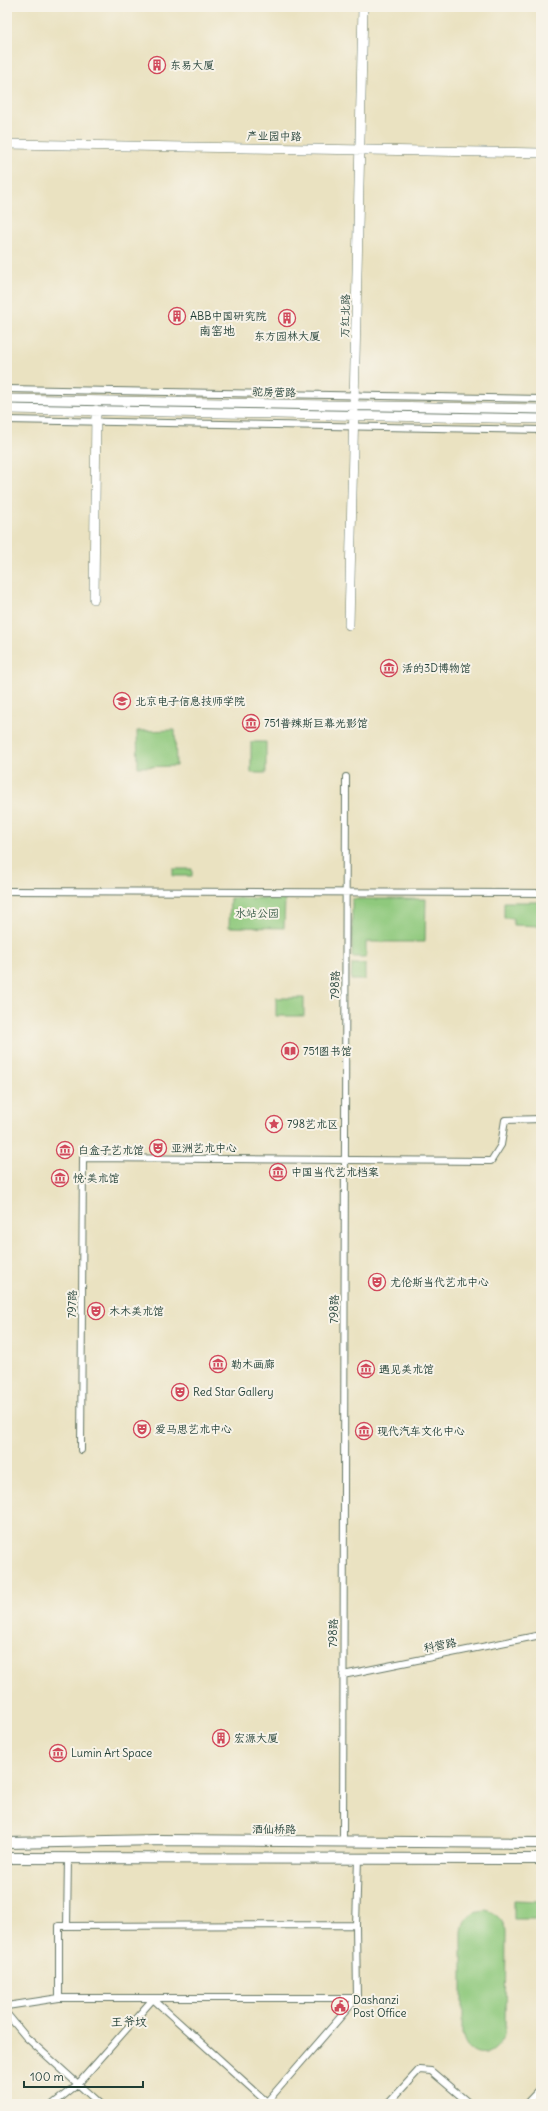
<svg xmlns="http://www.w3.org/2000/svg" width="548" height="2111" viewBox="0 0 548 2111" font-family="Delius,'LXGW WenKai TC',sans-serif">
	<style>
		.green { fill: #8fc97d; stroke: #578358 }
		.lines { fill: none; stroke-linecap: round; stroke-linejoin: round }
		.street-casing { stroke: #667765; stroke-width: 8 }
		.secondary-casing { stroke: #667765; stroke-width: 10 }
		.primary-casing { stroke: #667765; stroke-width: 12 }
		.street { stroke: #fff; stroke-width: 6 }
		.secondary { stroke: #fff; stroke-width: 9 }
		.primary { stroke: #fff; stroke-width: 10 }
		.labels { text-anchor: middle; stroke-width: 4; stroke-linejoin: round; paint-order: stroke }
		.poi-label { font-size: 11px; fill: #1f3d34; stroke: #f7f3e8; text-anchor: start }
		.street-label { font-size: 11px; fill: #1f3d34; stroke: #f7f3e8 }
		.park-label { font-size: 11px; fill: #355943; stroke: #f7f3e8 }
		.neighbourhood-label { font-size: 12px; fill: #1f3d34; stroke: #f7f3e8 }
	</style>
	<rect width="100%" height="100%" fill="#f7f3e8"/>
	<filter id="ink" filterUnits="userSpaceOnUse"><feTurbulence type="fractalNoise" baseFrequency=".025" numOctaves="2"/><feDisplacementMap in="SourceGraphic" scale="8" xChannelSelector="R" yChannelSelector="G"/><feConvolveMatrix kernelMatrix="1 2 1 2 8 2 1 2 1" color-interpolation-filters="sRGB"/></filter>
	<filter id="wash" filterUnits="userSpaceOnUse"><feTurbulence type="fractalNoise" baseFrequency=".012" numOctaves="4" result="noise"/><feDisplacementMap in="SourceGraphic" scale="16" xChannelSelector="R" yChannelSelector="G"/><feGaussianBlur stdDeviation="0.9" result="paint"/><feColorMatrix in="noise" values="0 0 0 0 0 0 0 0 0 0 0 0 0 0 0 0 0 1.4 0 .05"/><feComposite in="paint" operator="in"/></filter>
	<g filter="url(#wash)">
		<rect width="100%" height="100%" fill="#eae2c1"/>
		<!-- green -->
		<path class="green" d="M175,730l1,36 -38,1 -1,-36z
			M251,742h15v31h-15z
			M173,869h19v7h-19z
			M230,898h55l-1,30 -55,-1z
			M352,899h74l-1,43h-59v15h-14z
			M504,902h37v24l-28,-1v-7h-9z
			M352,964h13v16h-14z
			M276,998h28v18h-28z
			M514,1900l27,1v18h-27z
			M486,1910c11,4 17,10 20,21l-1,103c-10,26 -37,29 -43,-1v-102c2,-14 9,-20 24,-21z"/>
	</g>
	<g filter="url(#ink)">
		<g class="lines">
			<!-- street casing -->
			<g class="street-casing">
				<path id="street" d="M7,389l534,10
					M7,420l534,10
					M7,891l534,2
					M81,1450l2,-292 408,3 10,-16 4,-25 36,-1
					M343,1675l198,-40
					M343,1841l3,-1064
					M67,1926l1,-68
					M59,1998v-72l297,-1
					M7,2006l52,-8h298
					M7,2014l19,23 74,67
					M53,2104l25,-20 75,-85 116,105
					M265,2104l92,-106 -1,-73 2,-67
					M388,2104l31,-34 12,1 39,33
					M526,2104l15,-16"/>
			</g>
			<!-- secondary casing -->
			<g class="secondary-casing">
				<path id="secondary" d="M7,144l534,9
					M7,399l534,10
					M7,409l534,10
					M94,599l2,-189
					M349,625l14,-618"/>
			</g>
			<!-- primary casing -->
			<g class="primary-casing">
				<path id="primary" d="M7,1843l151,-3 383,3
					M7,1858l534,1"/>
			</g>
			<!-- street -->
			<use href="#street" class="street"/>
			<!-- secondary -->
			<use href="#secondary" class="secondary"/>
			<!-- primary -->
			<use href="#primary" class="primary"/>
		</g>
	</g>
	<!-- icons -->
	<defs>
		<g id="building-ring" transform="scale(0.9)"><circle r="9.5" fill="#f7f3e8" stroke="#d1495b" stroke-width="1.5"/><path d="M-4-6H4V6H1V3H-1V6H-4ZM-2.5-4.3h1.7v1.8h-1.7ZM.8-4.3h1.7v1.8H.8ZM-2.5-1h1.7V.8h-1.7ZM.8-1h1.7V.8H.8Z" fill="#d1495b"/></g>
		<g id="museum-ring" transform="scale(0.9)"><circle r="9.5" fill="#f7f3e8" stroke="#d1495b" stroke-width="1.5"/><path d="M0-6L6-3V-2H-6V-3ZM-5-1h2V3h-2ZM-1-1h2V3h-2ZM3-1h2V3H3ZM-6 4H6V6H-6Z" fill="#d1495b"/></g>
		<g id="school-ring" transform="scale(0.9)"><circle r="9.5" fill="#f7f3e8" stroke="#d1495b" stroke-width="1.5"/><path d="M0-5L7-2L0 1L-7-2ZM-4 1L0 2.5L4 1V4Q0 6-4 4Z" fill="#d1495b"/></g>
		<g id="library-ring" transform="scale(0.9)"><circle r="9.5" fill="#f7f3e8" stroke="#d1495b" stroke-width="1.5"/><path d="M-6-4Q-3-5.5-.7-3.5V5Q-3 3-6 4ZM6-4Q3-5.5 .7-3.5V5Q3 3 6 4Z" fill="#d1495b"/></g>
		<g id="sight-ring" transform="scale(0.9)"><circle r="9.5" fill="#f7f3e8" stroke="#d1495b" stroke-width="1.5"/><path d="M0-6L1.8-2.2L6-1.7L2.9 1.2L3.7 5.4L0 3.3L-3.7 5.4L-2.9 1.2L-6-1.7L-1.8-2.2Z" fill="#d1495b"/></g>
		<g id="theatre-ring" transform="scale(0.9)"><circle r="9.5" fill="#f7f3e8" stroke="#d1495b" stroke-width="1.5"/><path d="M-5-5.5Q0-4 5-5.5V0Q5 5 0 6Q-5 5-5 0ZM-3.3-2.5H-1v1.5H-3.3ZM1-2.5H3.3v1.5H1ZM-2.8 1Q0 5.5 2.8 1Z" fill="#d1495b"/></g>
		<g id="civic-ring" transform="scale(0.9)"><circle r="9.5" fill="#f7f3e8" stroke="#d1495b" stroke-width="1.5"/><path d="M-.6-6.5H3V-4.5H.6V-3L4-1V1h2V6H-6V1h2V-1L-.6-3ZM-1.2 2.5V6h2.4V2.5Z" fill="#d1495b"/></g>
	</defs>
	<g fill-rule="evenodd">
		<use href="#building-ring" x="157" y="65"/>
		<use href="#building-ring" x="177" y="316"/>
		<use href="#building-ring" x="287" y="318"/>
		<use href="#museum-ring" x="389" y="668"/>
		<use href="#school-ring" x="122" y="701"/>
		<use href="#museum-ring" x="251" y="723"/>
		<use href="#library-ring" x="290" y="1051"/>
		<use href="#sight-ring" x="274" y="1124"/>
		<use href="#theatre-ring" x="158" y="1148"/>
		<use href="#museum-ring" x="65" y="1150"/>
		<use href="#museum-ring" x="278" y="1172"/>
		<use href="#museum-ring" x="60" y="1178"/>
		<use href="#theatre-ring" x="377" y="1282"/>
		<use href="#theatre-ring" x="96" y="1311"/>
		<use href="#museum-ring" x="218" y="1364"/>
		<use href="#museum-ring" x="366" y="1369"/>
		<use href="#theatre-ring" x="180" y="1392"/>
		<use href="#theatre-ring" x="142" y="1429"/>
		<use href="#museum-ring" x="364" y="1431"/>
		<use href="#building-ring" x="221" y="1738"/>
		<use href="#museum-ring" x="58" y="1753"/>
		<use href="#civic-ring" x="340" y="2006"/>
	</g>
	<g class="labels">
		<!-- poi labels -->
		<g class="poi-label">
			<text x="170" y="69">东易大厦</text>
			<text x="190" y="320">ABB中国研究院</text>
			<text x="287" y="340" text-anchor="middle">东方园林大厦</text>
			<text x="402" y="672">活的3D博物馆</text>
			<text x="135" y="705">北京电子信息技师学院</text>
			<text x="264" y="727">751普辣斯巨幕光影馆</text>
			<text x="303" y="1055">751图书馆</text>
			<text x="287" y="1128">798艺术区</text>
			<text x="171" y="1152">亚洲艺术中心</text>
			<text x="78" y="1154">白盒子艺术馆</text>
			<text x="291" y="1176">中国当代艺术档案</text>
			<text x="73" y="1182">悦·美术馆</text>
			<text x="390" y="1286">尤伦斯当代艺术中心</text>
			<text x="109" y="1315">木木美术馆</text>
			<text x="231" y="1368">勒木画廊</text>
			<text x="379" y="1373">遇见美术馆</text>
			<text x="193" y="1396">Red Star Gallery</text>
			<text x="155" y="1433">爱马思艺术中心</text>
			<text x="377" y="1435">现代汽车文化中心</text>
			<text x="234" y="1742">宏源大厦</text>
			<text x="71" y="1757">Lumin Art Space</text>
			<text x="353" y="2004">Dashanzi<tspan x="353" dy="13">Post Office</tspan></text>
		</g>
		<!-- street labels -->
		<g class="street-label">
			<text transform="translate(274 136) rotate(1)" y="4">产业园中路</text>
			<text transform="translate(345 316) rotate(-89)" y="4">万红北路</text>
			<text transform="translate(274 392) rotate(1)" y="4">驼房营路</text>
			<text transform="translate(335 985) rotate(-90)" y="4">798路</text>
			<text transform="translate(72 1304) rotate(-90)" y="4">797路</text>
			<text transform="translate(334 1309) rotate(-90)" y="4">798路</text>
			<text transform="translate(333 1633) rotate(-90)" y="4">798路</text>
			<text transform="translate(440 1645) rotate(-11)" y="4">科营路</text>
			<text x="274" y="1833">酒仙桥路</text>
		</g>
		<!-- park labels -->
		<g class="park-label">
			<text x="257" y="917">水站公园</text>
		</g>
		<!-- neighbourhood labels -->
		<g class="neighbourhood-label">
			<text x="217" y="335">南窑地</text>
			<text x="129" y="2026">王爷坟</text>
		</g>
	</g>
	<!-- margin -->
	<rect width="548" height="2111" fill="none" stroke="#f7f3e8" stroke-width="24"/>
	<!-- scale -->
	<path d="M24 2081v6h119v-6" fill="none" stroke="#1f3d34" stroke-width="2"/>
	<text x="30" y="2081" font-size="12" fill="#1f3d34" stroke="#f7f3e8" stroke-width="3" paint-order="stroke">100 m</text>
</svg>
